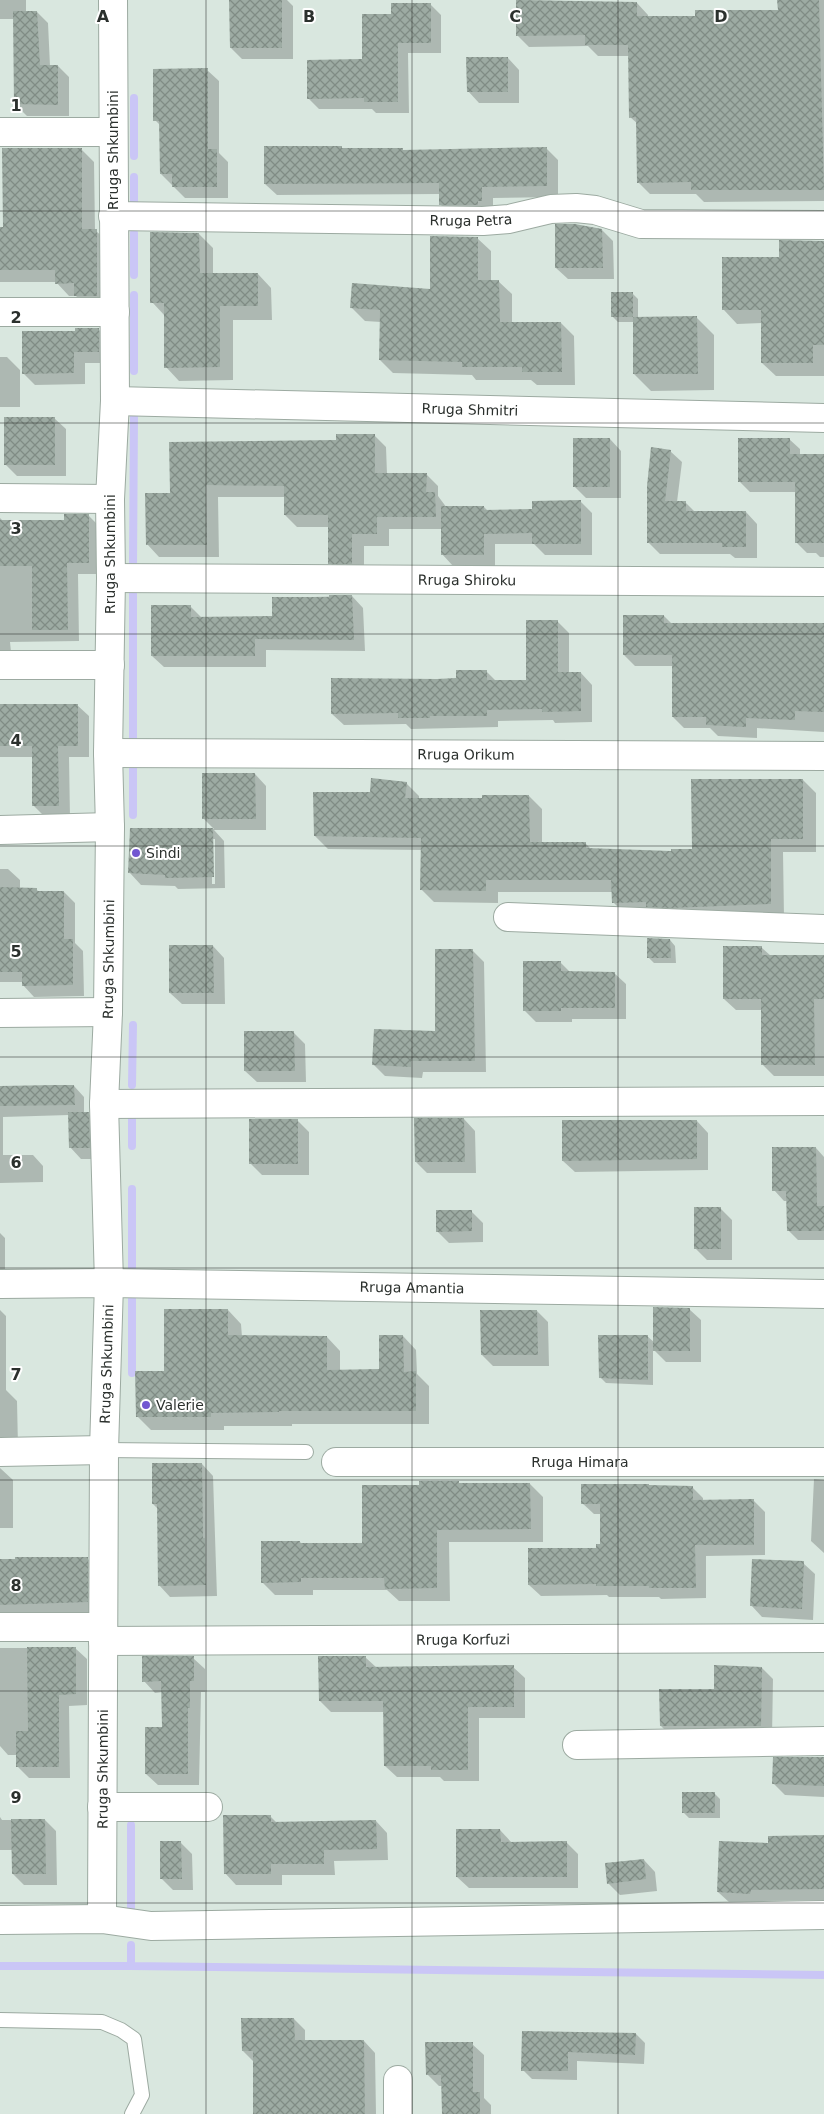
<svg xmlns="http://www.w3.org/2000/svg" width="824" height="2114" viewBox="0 0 824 2114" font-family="'DejaVu Sans',sans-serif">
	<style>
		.shadow { fill: #0003; fill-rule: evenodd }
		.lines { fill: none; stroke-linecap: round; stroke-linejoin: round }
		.stream { stroke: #cac6f6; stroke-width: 8 }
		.building { fill: url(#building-cross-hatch) }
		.service-casing { stroke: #9caaa1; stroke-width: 16 }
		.minor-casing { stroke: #9caaa1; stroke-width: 30 }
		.service { stroke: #fff; stroke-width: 14 }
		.minor { stroke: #fff; stroke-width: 28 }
		.grid { fill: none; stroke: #2b302d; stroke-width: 1; stroke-opacity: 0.55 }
		.poi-dot { fill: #7257d1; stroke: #fff; stroke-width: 2 }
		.labels { text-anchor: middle; stroke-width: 4; stroke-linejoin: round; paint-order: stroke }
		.street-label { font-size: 14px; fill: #2b302d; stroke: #fff }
		.poi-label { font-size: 14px; fill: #2b302d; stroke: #fff; text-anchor: start }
		.grid-label { font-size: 16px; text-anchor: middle; font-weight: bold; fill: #2b302d; stroke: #fff; stroke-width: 4; stroke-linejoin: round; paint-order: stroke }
	</style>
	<defs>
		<pattern id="building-cross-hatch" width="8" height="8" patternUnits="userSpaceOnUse" patternTransform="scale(1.25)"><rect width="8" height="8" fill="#9daba3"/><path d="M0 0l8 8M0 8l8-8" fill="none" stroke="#808c85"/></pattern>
	</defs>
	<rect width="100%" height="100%" fill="#d9e7df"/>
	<!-- shadow -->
	<path class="shadow" d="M0,0h26v12h11l11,11 2,43h8l11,11v39h-42l-12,-12v-85h-15z
		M231,0h56l6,6v53h-51l-11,-11z
		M517,0l42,1 2,2h76l11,12v2h48l83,-6v-11h45v201l-120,1 -8,-8h-46l-12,-12v-58l-8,-7v-61h-32l-10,-10 -59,1 -12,-12z
		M430,4l11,11v38h-33l1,60h-33l-4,-4h-53l-11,-11 56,-38 29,-44z
		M508,58l11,12v33h-40l-11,-12z
		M207,70l12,11v72l9,9v36h-43l-24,-24v-48l-6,-6z
		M546,148l12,12v37l-65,1v14l-41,4 -12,-12v-10l-163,1 -12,-11 78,-34 61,1z
		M81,149l13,13 1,68 14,13 1,66h-21l-13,-13h-7l-13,-14h-56v-53h4z
		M602,230l11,11 1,38h-46l-12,-11z
		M199,234l14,14v26h45l13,14 1,32h-39v60l-54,1 -13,-14 -1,-51 -13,-14z
		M477,238l14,13v30h7l14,13v29h49l13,13 1,49h-38l-6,-5h-55l-4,-5 -79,-2 -13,-13 1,-38 -16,-1 -13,-13 79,-17z
		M824,242v134h-48l-14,-13v-40l-25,1 -13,-14 57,-51z
		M632,293l6,6v19h59l17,17v55l-63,1 -17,-17v-52h-16l-6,-6z
		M98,329l12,11v23h-25v21l-50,1 -12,-12 53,-40z
		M0,357h7l13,13v37h-20z
		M54,418l12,11v47h-49l-12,-12z
		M374,435l12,12 1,27h39l12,12v10l9,12 37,-1 4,4 45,-1 48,-8 11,11v42h-47l-11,-11h-39v22h-42l-11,-12v-25h-53v17h-25v30l-22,-1 -12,-12 -1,-36h-32l-12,-12v-18h-67l1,60h-60l-12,-13 24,-50 166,-53z
		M610,439l11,12v47h-35l-12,-12z
		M789,439l11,10v6l24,1v101h-4l-4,-4h-9l-10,-10v-51h-47l-10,-10z
		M670,451l12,11 -5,40h8l11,11 50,-1 11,12v34h-22l-5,-4h-70l-12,-12z
		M89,516l11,11v47h-22l1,67 -69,1 1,10h-11v-134l4,4 62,-1z
		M352,596l11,12 2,43 -99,-1v17h-102l-12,-11 38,-50 12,12 71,-1v-19z
		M664,616l8,8h152v108l-67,-4v10l-39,-2 -8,-8h-26l-11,-11v-51h-38l-11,-11z
		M557,621l12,12v40h12l11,12v37l-37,1 -2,-3 -55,1v6l-87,2 -5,-5 -62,1 -12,-11 105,-34 20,-1 29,-8 10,10h31z
		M0,704l77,1 12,11v41h-20l1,60h-25l-11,-11 -1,-49h-33z
		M255,774l11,12v44h-52l10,11 1,47 -47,1 -3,-3 -34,-1 -11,-12 1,-44h83l-10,-10zM212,839h3v45h-3z
		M803,780l13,13v59h-33l1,65 -158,-2 -13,-13v-10h-115v11l-64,-1 -13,-13 1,-39 -94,-1 -13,-13 56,-43 35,-10 13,13v3h64l46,-3 13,13v34h43l7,7 80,2 21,-2z
		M0,869h8l12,11v9h16l3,3h25l11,11v40l8,8 1,45 -50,1 -11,-12v-3h-23z
		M670,940l5,6 1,17h-22l-6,-6z
		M213,946l11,12 1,46h-43l-12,-11z
		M762,948l9,8h53v120h-50l-11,-11 -1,-55h-26l-12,-11z
		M472,950l12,12 2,110h-63l-1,6 -37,-2 -11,-11 62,-33z
		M560,962l11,11h43l12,11v35h-54v3h-36l-12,-12z
		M294,1033l11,11 1,38h-49l-12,-11z
		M74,1086l10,11v16h4l12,12 1,34h-20l-11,-12 -1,-32 -66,2v38h30l10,11v16l-43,1v-96z
		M464,1119l11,12 1,42h-49l-11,-11z
		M297,1120l12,12v43h-47l-11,-11z
		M697,1121l11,12v37l-133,2 -12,-11z
		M816,1148l8,9v83h-26l-10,-10v-29h-4l-10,-11z
		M720,1208l12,12v40h-25l-12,-12z
		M471,1211l12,12v19l-34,1 -12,-12z
		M0,1233l5,5v37h-5z
		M689,1309l12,11v42h-35l-13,-13v36l-47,-2 -6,-6 47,-41 8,7z
		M0,1310l6,6v74l11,11 1,46 -18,6z
		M228,1310l13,14 1,13h85l13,14v20h40l23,-35 13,14 1,24 12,12v38h-137v2h-68v4h-73l-14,-14 28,-44z
		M537,1311l11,11 1,44h-56l-11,-11z
		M202,1464l11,12 4,120 -47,1 -11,-12 -1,-76 -5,-5z
		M0,1468l13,12v48h-13z
		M814,1479l10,1v73l-13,-12z
		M458,1482l3,3 69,-1 13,13v45h-94l1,59h-51l-12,-11h-74v5h-38l-13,-13 38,-40 2,2h62l56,-58z
		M650,1487h42l11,11v3h51l11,11v43l-59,1v42l-45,1 -2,-2h-50l-2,-2 -66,1 -12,-11 68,-36 4,-4v-31h-7l-12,-11z
		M87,1558l12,12v44h-99v-54z
		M803,1563l12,11 -2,46 -51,-3 -11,-12z
		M0,1648h75l12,11v46l-18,1 1,72h-41l-11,-11v-12h-10l-8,-9z
		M365,1657l12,11 136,-1 12,11v40h-46v63h-35l-4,-4h-43l-12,-11v-54h-54l-11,-11z
		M193,1658l12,11v23h-4l-2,93h-41l-12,-11 17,-46v-36l-8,1 -11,-12z
		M762,1668l11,11 -1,58h-100l-11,-11 54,-35z
		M824,1758v39l-39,-2 -11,-11z
		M715,1794l5,5v19h-31l-6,-6z
		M270,1816l7,7 99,-2 11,12 1,27 -54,1 1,14h-53v10h-46l-11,-12z
		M0,1817l2,3h43l11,11 1,54h-33l-11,-11v-24h-13z
		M500,1830l12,13 54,-1 12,12v34h-109l-12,-11z
		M824,1836v64l-62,1 -1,4 -31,-2 -12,-11 52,-47z
		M181,1843l11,11 1,36h-20l-12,-12z
		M644,1860l11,12 2,19 -37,4 -12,-12z
		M294,2019l11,11v12l59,-1 11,12 1,61h-122v-52l-11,-11z
		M523,2033l113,1 9,9 -1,21 -67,-3v19l-45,-1 -9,-9z
		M472,2044l12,11v43l7,7v9h-48l-1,-28h-3l-12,-12z"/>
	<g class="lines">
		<!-- stream -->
		<path class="stream" d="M134,98v58
			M134,177v30
			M134,275v-42
			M134,371v-76
			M133,567l1,-153
			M133,745v-154
			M133,815v-51
			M132,1085l1,-60
			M132,1112v34
			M132,1270v-81
			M132,1373v-74
			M131,1909v-84
			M131,1945v21l693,9
			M0,1966h131"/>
	</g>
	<!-- building -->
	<path class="building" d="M229,0h53v48h-52z
		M516,0l121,2v14h58v-6h83l-1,-10h42l5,190h-133v-8l-54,1 -1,-66 -7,1 -1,-73h-43v-10l-69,1z
		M391,3h40v40h-33v59h-34v-4l-57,1v-39l55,-1v-45h29z
		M13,11h24l3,54h18v40l-44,-1z
		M466,57h42v35h-41z
		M208,68v81h9v38h-45v-13h-12l-1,-53h-6v-52z
		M264,146h78v2h61v2l144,-3v39l-65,1v14h-4v4h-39v-22l-175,1z
		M2,148h80v81h15v67h-23v-13l-19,1v-14h-55v-43h3z
		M555,224h20l27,5 1,39h-48z
		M150,232l49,1 1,40h58v33h-38v61l-56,1v-65h-14z
		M430,236l48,1v43h21l1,42h61l1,50h-40v-5h-60v-5l-83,-2 1,-50 -30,-2 2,-25 78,6z
		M779,240l45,1v104h-11v18h-52v-53h-39v-53h57z
		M611,292h22v25h-22z
		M697,316l1,58h-65v-57z
		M75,328h24v24h-25v21l-52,1v-43h53z
		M4,417h51v48h-51z
		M336,434h39v39h52l-1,19h9l1,25h-59v17h-25v30h-24v-49h-44v-29l-78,-1 1,60h-61l-1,-52h25l-1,-51 167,-2z
		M573,438h37v49h-37z
		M738,438h52v16h34v89h-29v-61h-57z
		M651,447l20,3 -6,51h21v10h60v36h-24v-4h-75v-57z
		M581,500v44h-49v-11l-48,1v21h-43v-49h43v4l48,-1v-8z
		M64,514h25v49h-22l1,67h-36v-64h-32v-46h64z
		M329,595h23l2,45 -99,-1v17h-104v-51h40v12l81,-1v-19h57z
		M623,615h41v8h160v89l-29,-1v9l-49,-2v9l-40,-2v-8h-34v-62h-49z
		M526,620h32v52h23v39l-39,1v-3l-55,1v6h-57v2h-32v-5l-67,1v-36l106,1 19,-1v-8h31v10h39z
		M0,704h78v42h-20l1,60h-27v-60h-32z
		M202,773h53l1,46h-54z
		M371,778l36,4 -2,16h77v-3h47l1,47h56v6l85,3v-2h21l-1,-70h112v60h-32v65l-101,4 -24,-1v-5l-34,1 -1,-23h-125v11l-66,-1 1,-52 -107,-2 -1,-44h57z
		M130,828h83l1,49 -49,1v-3l-37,-2z
		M0,887l37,1v3h27v48h9v46l-51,1v-14h-22z
		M647,938l23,1 1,19h-24z
		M169,945h44l1,48h-45z
		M723,946h39v9h62v44h-10l1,66h-54v-66h-38z
		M435,949h38l2,112h-64v6l-39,-2 2,-36 61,2z
		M523,961h38v10l54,1v36h-54v3h-38z
		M244,1031h50l1,40h-51z
		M54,1085h20l1,20 -75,1v-20z
		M68,1112h21l1,36h-21z
		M414,1118h50l1,44h-50z
		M249,1119h49v45h-49z
		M562,1120h135v39l-135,2z
		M772,1147h44l1,59h7v25h-37l-1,-40h-14z
		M694,1207h27v42h-27z
		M436,1210h36v21l-36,1z
		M653,1307l37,1v43h-37z
		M164,1309h64v26l99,1v34l52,-1v-34h24l1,37 12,-1v40h-137v1l-68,1v4h-75l-1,-46h29z
		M480,1310h57l1,45h-57z
		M598,1335h50v45l-49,-2z
		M152,1463h50l1,75h2l1,47 -48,1 -1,-82h-5z
		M419,1481h40v2h71l1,46 -94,1v58l-52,1 -1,-11h-83v4l-40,1v-42h39v2h62v-58h57z
		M581,1484h68v1l44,1v14l61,-1v46h-59l1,43h-47v-2h-53v-2l-68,1v-37h68v-4h4v-40h-19z
		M15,1557h73v45l-88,3v-46h15z
		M752,1559l52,2 -2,48 -52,-3z
		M27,1647h49v47l-17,1v72h-43v-36h12z
		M142,1656h52v25h-4v27h-2v66h-43v-47h17l-1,-46 -19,1z
		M318,1656h48v11l148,-2v42h-46v63h-37v-4h-47l-1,-65h-64z
		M714,1665l48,2 -1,59h-101l-1,-37h55z
		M773,1757h51v29l-52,-2z
		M682,1792h33v21h-33z
		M223,1815h48v7l105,-2 1,29 -53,1v14h-53v10h-47z
		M11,1819h34l1,55h-34z
		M456,1829h44l1,13 66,-1v36h-111z
		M824,1835v54l-73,1 -1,4 -33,-2 2,-51 49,2v-7z
		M160,1841h21l1,38h-22z
		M644,1859l2,20 -39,5 -2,-21z
		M241,2018h53l1,22h69l1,74h-112v-63h-11z
		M522,2031l114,2 -1,22 -67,-3v19h-47z
		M425,2042h48v50h7v22h-38l-1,-39h-15z"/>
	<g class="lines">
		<!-- service casing -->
		<g class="service-casing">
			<path id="service" d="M104,1450l202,2
				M0,2020l102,2 19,8 13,9 8,56 -10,19"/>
		</g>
		<!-- minor casing -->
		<g class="minor-casing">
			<g id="minor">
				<path d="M0,132h113"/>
				<path id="s1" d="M113,216l370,5 26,-2 42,-10 25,-1 19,2 46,14 183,1"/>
				<path d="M0,312h115"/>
				<path id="s2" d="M115,401l709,17"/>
				<path d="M0,498l110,1"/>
				<path id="s3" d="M111,578l713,4"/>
				<path d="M0,665h110"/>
				<path id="s4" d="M108,753l716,3"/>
				<path d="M0,830l110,-3"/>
				<path d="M508,917l316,12"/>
				<path d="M0,1013l108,-1"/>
				<path d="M104,1104l720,-3"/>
				<path id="s5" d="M0,1284l109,-1 715,11"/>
				<path d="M0,1452l104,-2"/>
				<path id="s6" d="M336,1462h488"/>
				<path d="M0,1627h103"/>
				<path id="s7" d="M103,1641l721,-3"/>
				<path d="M577,1745l247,-4"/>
				<path d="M102,1807h106"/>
				<path id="s8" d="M102,1919l2,-469 5,-167 -5,-179 4,-92 2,-185 -2,-74 3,-175 -1,-79 5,-98 -2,-401"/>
				<path d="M0,1920l102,-1 49,7 673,-11"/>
				<path d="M398,2080v34"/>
			</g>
		</g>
		<!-- service -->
		<use href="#service" class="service"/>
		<!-- minor -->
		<use href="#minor" class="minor"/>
	</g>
	<!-- grid -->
	<path class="grid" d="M206,0v2114M412,0v2114M618,0v2114M0,211h824M0,423h824M0,634h824M0,846h824M0,1057h824M0,1268h824M0,1480h824M0,1691h824M0,1903h824"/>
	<!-- markers -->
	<g class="poi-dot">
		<circle cx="136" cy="853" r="5"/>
		<circle cx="146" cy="1405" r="5"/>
	</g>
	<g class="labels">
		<!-- street labels -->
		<g class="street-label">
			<text transform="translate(113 150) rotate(-90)" y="5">Rruga Shkumbini</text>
			<text dy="5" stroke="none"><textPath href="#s1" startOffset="358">Rruga Petra</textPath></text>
			<text dy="5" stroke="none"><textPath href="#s2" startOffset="355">Rruga Shmitri</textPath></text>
			<text transform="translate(110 554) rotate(-90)" y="5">Rruga Shkumbini</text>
			<text dy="5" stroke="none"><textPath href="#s3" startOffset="356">Rruga Shiroku</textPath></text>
			<text dy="5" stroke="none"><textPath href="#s4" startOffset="358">Rruga Orikum</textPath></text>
			<text dy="5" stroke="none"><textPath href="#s8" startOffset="960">Rruga Shkumbini</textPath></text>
			<text dy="5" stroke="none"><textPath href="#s5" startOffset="412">Rruga Amantia</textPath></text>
			<text dy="5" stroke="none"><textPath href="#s8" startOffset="555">Rruga Shkumbini</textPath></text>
			<text dy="5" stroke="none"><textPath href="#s6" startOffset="244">Rruga Himara</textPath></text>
			<text dy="5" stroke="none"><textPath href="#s7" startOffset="360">Rruga Korfuzi</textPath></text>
			<text dy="5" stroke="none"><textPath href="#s8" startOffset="150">Rruga Shkumbini</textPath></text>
		</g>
		<!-- poi labels -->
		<g class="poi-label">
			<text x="146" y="858">Sindi</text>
			<text x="156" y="1410">Valerie</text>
		</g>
	</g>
	<g class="grid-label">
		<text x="103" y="22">A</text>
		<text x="309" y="22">B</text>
		<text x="515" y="22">C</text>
		<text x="721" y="22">D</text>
		<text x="16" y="111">1</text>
		<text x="16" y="323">2</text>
		<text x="16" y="534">3</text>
		<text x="16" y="746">4</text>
		<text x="16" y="957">5</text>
		<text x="16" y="1168">6</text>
		<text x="16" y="1380">7</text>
		<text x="16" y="1591">8</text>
		<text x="16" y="1803">9</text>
	</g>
</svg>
